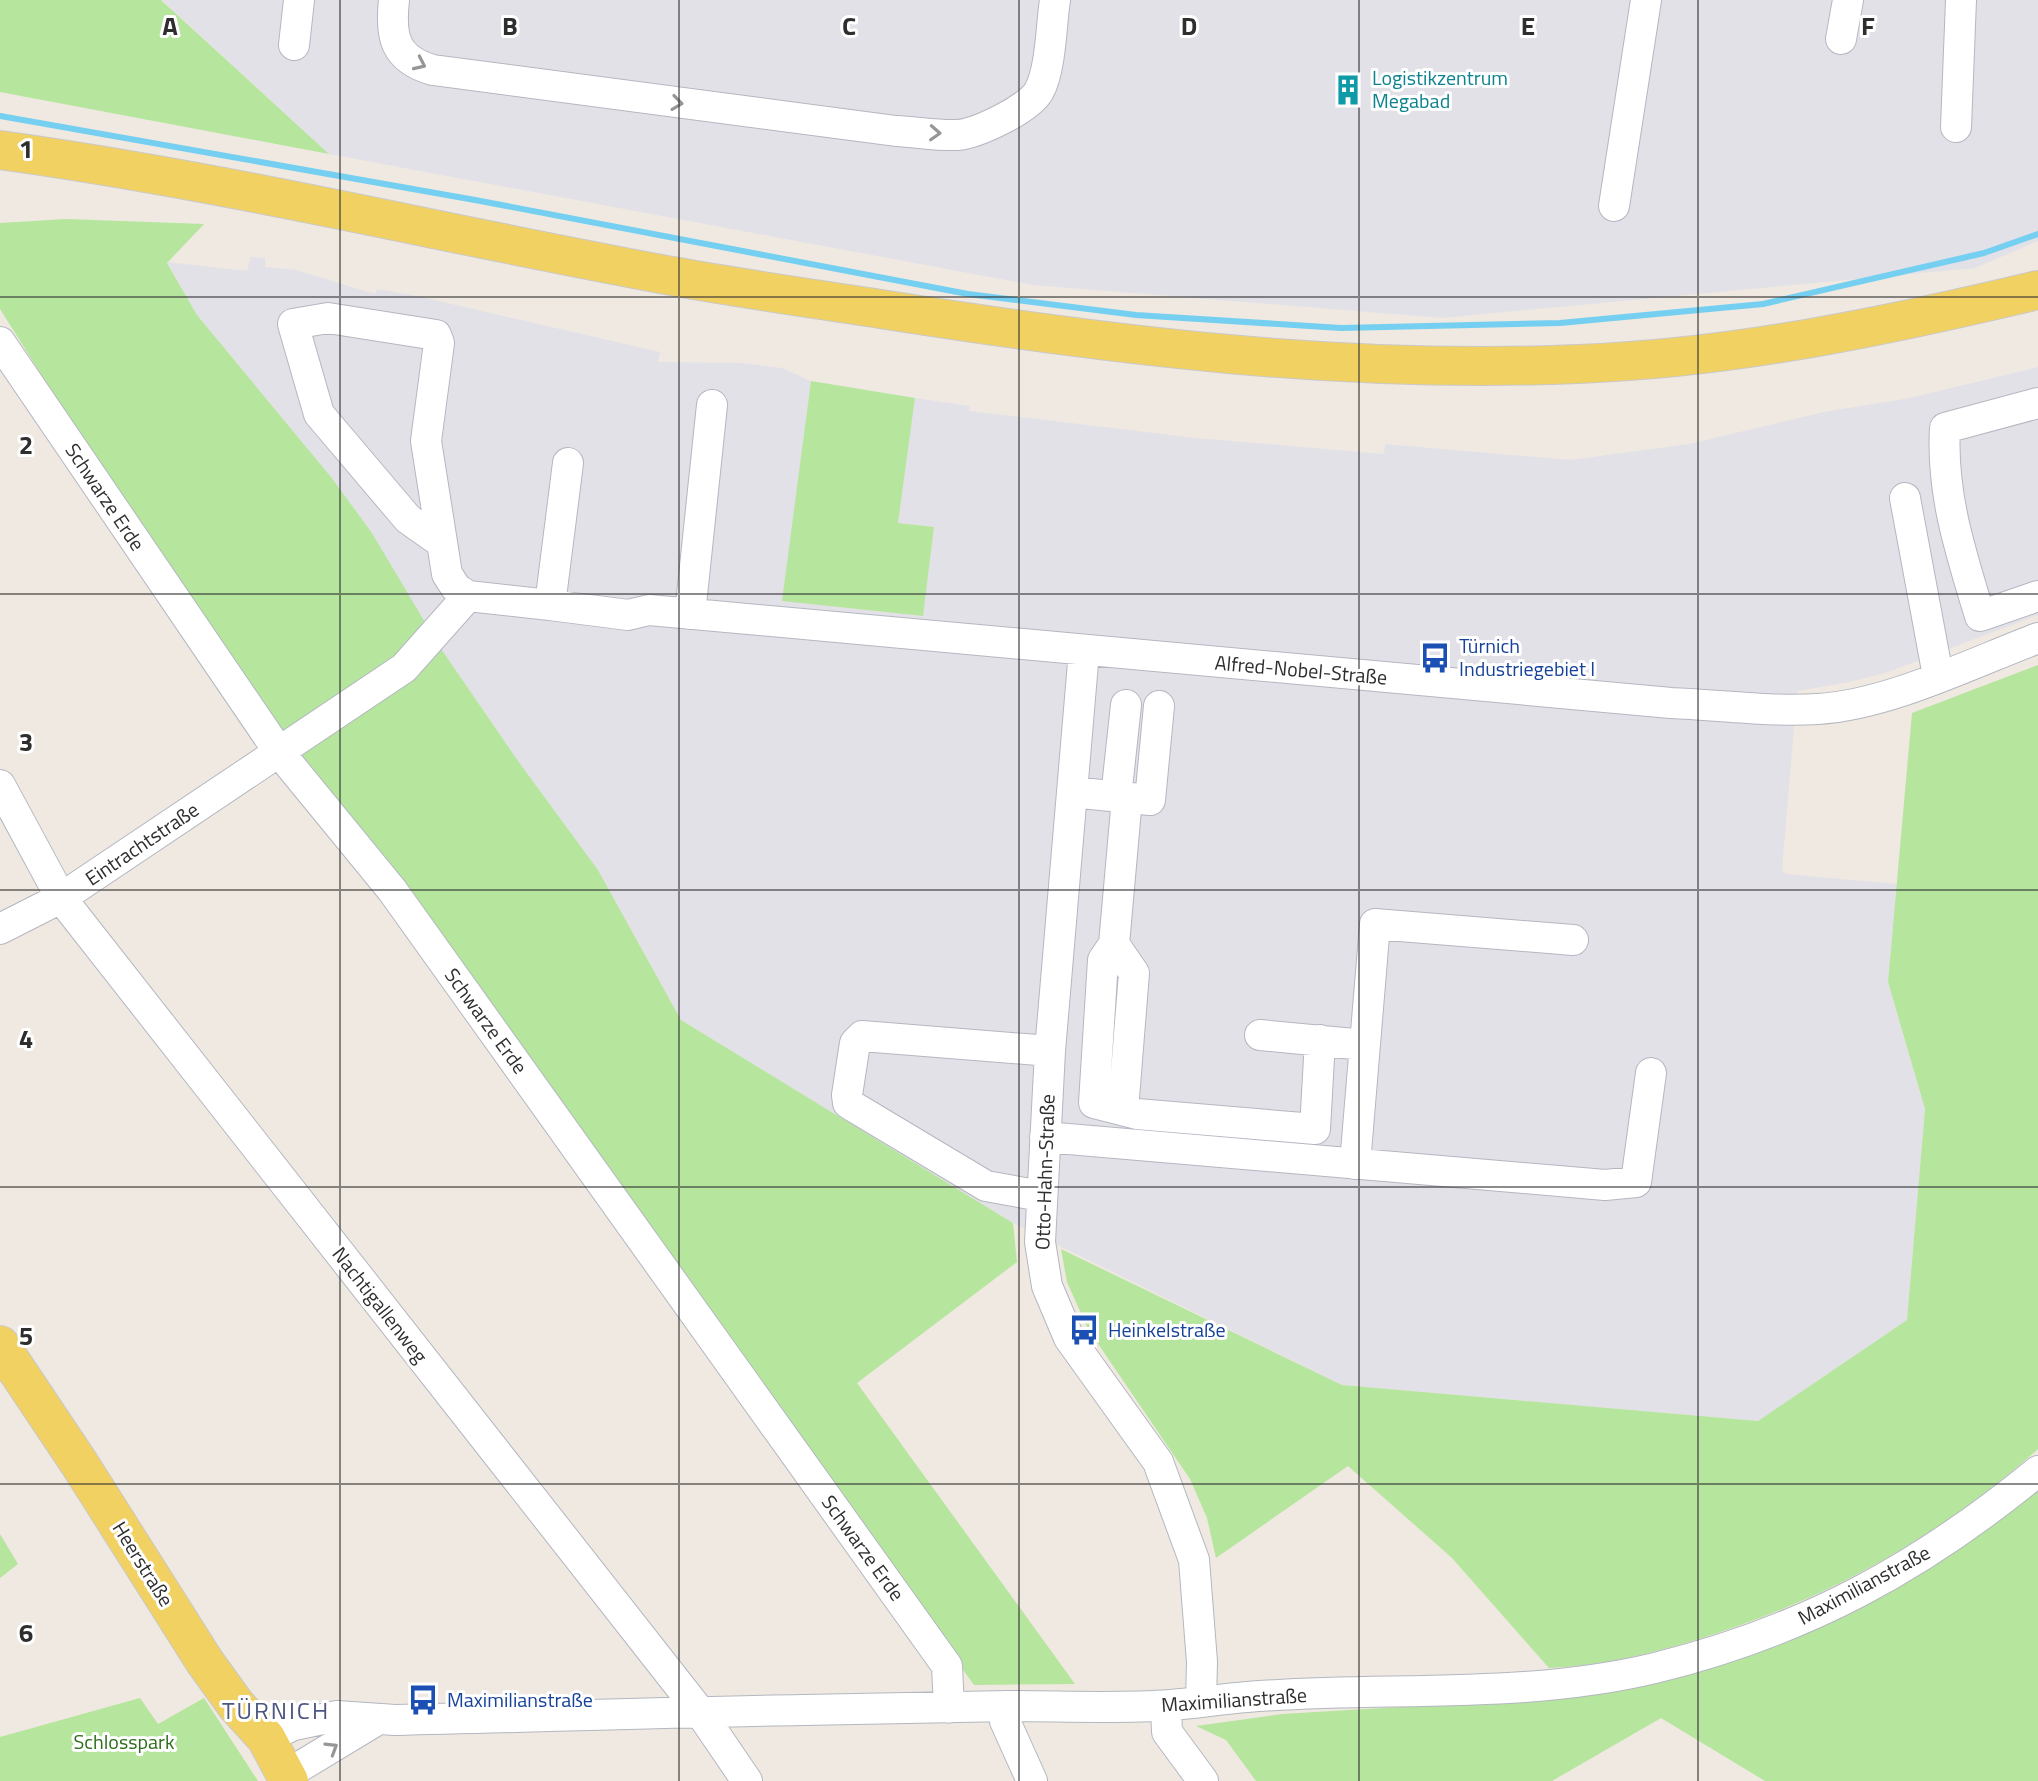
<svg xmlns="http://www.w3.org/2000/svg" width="2038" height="1781" viewBox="0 0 2038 1781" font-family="'Titillium Web',sans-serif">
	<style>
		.industrial { fill: #e3e1e8 }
		.green { fill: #b6e59e }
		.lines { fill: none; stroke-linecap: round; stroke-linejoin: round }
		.stream { stroke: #75cff0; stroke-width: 6 }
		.minor-casing { stroke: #b4b7c1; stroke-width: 32 }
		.major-casing { stroke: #c9c9c9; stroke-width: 40 }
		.minor { stroke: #fff; stroke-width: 30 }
		.major { stroke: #f2d163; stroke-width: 38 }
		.oneway { stroke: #969696 }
		.grid { fill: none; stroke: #2e2e2e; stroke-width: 2; stroke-opacity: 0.55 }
		.labels { text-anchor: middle; stroke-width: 6; stroke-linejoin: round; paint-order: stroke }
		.culture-label { font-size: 20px; fill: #0d838f; stroke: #fff; text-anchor: start }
		.street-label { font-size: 20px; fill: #2e2e2e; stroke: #fff }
		.transit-label { font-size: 20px; fill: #164399; stroke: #fff; text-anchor: start }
		.park-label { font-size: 20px; fill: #2c6e1b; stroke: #fff }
		.quarter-label { font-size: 24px; letter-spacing: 2px; fill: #4d5680; stroke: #fff }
		.grid-label { font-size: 26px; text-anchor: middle; font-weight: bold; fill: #2e2e2e; stroke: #fff; stroke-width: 6; stroke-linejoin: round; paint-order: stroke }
	</style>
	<rect width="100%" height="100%" fill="#efe9e1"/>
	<!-- industrial -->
	<path class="industrial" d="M162,0h1876v241l-63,27 -533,50 -409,-33 -704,-131z
		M251,257l14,1v9l31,3 79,24 2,-5 40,7 243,56 -2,10 84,1 40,5 29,13 -28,220 139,15 12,-89 -36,-4 17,-125 55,8 -1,5 227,27 188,16 1,-10 185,16 119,-16 135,-32 86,-14 128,-31v248l-150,57 -38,10 -53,9 -15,179 4,4 111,10 -9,98 37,127 -18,211 -149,101 -416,-36 -329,-162 -332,-203 -83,-150 -80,-109 -85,-124 -61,-104 -41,-56 -134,-162 -30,-53 80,9z"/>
	<!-- green -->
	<path class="green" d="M0,0h161l168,154 -329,-62z
		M66,219l138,5 -37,39 30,52 134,162 41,56 57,96 -38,40 -105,70 -174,-252 -112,-178v-86z
		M811,381l104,17 -17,125 36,4 -11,89 -141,-15z
		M433,637l85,124 80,109 83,150 332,203 4,39 -160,121 218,301 -101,1 -675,-930z
		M2038,665v784c-99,88 -212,151 -339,190 -49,15 -99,27 -150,29l-97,-110 -104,-92 -132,92 -9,-40 -17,-39 -102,-150 -21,-47 -6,-33 281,136 416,36 149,-101 18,-211 -37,-127 24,-269z
		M2038,1486v295h-273l-104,-63 -109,63h-296l-30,-41 -30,-14 86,-12 168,-10 270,-41z
		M0,1534l18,30 -18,14z
		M140,1698l18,26 46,-26 54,83h-258v-44z"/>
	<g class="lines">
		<!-- stream -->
		<path class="stream" d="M0,116l475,84 493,94 168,21 205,13 219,-5 203,-19 221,-51 54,-19"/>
		<!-- minor casing -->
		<g class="minor-casing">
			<path id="minor" d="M394,0c-4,36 0,59 39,70l463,61c21,1 42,5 62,4 20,-2 71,-26 81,-44 12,-22 12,-65 16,-91
				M1841,39l7,-39
				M294,45l5,-45
				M1956,127l5,-127
				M1614,206l32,-206
				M0,342l279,410 113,138 555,776 2,42
				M2038,403l-93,25c-4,65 16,126 35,188l58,-20
				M568,463l-18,142 78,10 21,-5 1022,93c48,2 98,9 147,6 70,-4 154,-46 220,-71
				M1905,498l33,178
				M442,543l-34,-24 -89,-105 -26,-90 35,-6 108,17 3,8 -13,98 21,133 9,14 12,8 82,9
				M690,614l22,-209
				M1084,651l-34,400 -10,191 7,44 22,52 89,124 36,98 8,102 -1,40
				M0,785l61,113 639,814 47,69
				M1072,792l78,8 9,-94
				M1116,797l10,-92
				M1127,798l-13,146 -11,16 -9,143 43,11 178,15 5,-89
				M0,929l61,-31 343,-230 64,-72
				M1114,944l20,29 -11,137
				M1260,1035l105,10
				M1045,1137l560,48 31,-3 15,-109
				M1355,1164l20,-240 198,16
				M1041,1196l-55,-10 -132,-79 -6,-4 -1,-8 8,-52 7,-7 188,15
				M1005,1706v15l27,60
				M1166,1706l1,26 36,49
				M266,1738l28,-13 43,-9 58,4c136,-3 273,-8 409,-10 68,-1 137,-3 205,-4 54,0 108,3 162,-1 25,-2 51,-6 76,-8 136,-11 275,3 408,-29 150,-37 265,-100 383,-197
				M286,1775l91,-55"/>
		</g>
		<!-- major casing -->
		<g class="major-casing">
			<path id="major" d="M0,150c226,31 448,85 672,126 72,13 144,23 215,34 229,36 459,64 691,54 157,-6 309,-38 460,-74
				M0,1345l79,118 126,199 31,43 30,33 23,43"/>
		</g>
		<!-- minor -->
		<use href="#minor" class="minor"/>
		<!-- major -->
		<use href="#major" class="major"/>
	</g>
	<!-- one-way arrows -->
	<defs><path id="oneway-chevron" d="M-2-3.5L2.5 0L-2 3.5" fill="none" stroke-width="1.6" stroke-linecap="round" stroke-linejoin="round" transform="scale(2)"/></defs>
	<g class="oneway">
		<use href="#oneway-chevron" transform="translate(420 64) rotate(25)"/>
		<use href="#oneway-chevron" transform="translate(677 103) rotate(8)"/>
		<use href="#oneway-chevron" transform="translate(935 133) rotate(3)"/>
		<use href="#oneway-chevron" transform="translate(332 1748) rotate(-32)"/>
	</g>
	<!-- grid -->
	<path class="grid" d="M340,0v1781M679,0v1781M1019,0v1781M1359,0v1781M1698,0v1781M0,297h2038M0,594h2038M0,890h2038M0,1187h2038M0,1484h2038"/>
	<!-- icons -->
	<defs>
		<g id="building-bare" transform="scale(2.4)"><path d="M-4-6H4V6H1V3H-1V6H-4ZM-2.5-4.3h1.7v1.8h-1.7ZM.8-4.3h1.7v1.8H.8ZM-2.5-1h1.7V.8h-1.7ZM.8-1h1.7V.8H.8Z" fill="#0f9aa8" stroke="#fff" stroke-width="2.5" paint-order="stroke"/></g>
		<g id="bus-bare" transform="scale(2.4)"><path d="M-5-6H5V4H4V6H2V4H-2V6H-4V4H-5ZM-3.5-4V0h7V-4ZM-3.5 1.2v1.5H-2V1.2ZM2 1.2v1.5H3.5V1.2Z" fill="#1a4fb4" stroke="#fff" stroke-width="2.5" paint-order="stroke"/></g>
	</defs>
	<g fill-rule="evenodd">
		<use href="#building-bare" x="1348" y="90"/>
		<use href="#bus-bare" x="1435" y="658"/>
		<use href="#bus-bare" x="1084" y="1330"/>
		<use href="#bus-bare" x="423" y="1700"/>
	</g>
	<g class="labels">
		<!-- culture labels -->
		<g class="culture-label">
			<text x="1372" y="85">Logistikzentrum<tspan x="1372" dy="23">Megabad</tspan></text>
		</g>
		<!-- street labels -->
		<g class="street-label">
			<text transform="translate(105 497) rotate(56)" y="7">Schwarze Erde</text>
			<text transform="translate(1301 670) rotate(5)" y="7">Alfred-Nobel-Straße</text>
			<text transform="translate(142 844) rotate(-34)" y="7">Eintrachtstraße</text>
			<text transform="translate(486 1021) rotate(54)" y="7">Schwarze Erde</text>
			<text transform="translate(1045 1172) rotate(-88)" y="7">Otto-Hahn-Straße</text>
			<text transform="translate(380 1305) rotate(52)" y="7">Nachtigallenweg</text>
			<text transform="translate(863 1548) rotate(54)" y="7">Schwarze Erde</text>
			<text transform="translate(143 1564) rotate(58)" y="7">Heerstraße</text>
			<text transform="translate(1864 1585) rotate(-28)" y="7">Maximilianstraße</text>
			<text transform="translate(1234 1700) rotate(-4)" y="7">Maximilianstraße</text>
		</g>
		<!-- transit labels -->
		<g class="transit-label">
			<text x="1459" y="653">Türnich<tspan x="1459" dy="23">Industriegebiet I</tspan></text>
			<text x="1108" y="1337">Heinkelstraße</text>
			<text x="447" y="1707">Maximilianstraße</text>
		</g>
		<!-- park labels -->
		<g class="park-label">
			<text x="124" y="1749">Schlosspark</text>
		</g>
		<!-- quarter labels -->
		<g class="quarter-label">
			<text x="276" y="1719">TÜRNICH</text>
		</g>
	</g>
	<g class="grid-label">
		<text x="170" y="35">A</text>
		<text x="510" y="35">B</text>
		<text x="849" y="35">C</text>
		<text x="1189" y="35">D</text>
		<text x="1528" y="35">E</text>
		<text x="1868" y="35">F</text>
		<text x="26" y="158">1</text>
		<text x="26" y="454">2</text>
		<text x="26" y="751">3</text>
		<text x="26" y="1048">4</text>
		<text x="26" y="1345">5</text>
		<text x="26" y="1642">6</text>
	</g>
</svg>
